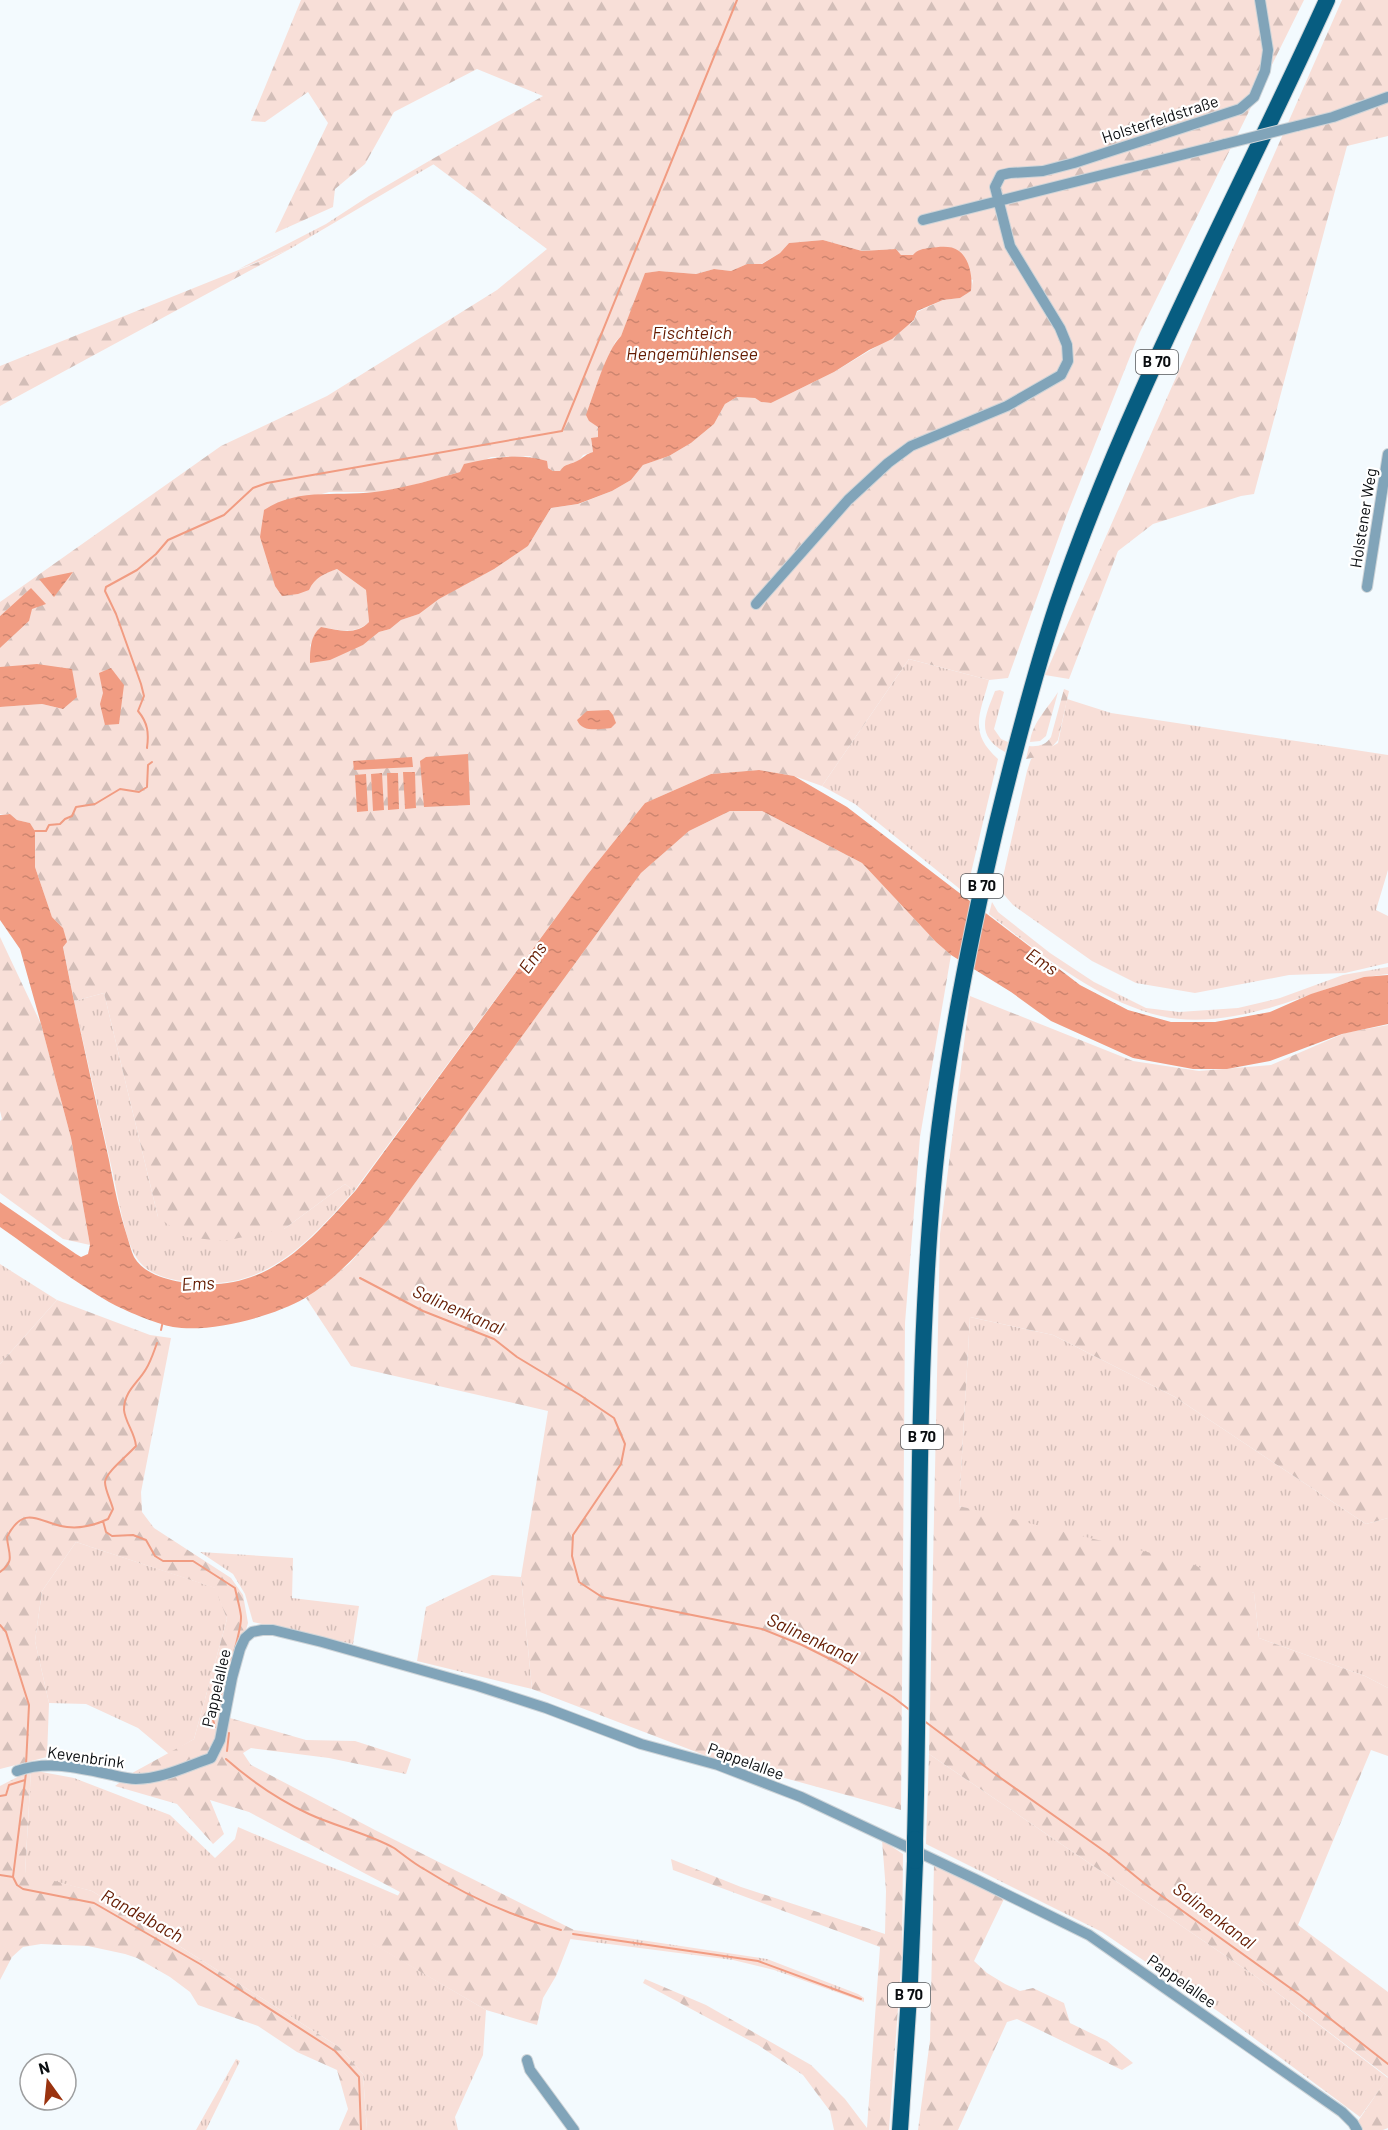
<svg xmlns="http://www.w3.org/2000/svg" width="1388" height="2130" viewBox="0 0 1388 2130" font-family="Barlow,sans-serif">
	<style>
		.grass { fill: url(#grass-tufts) }
		.forest { fill: url(#forest-firs); fill-rule: evenodd }
		.water { fill: url(#water-ripples) }
		.lines { fill: none; stroke-linecap: round; stroke-linejoin: round }
		.stream { stroke: #f19c82; stroke-width: 2 }
		.minor-casing { stroke: #ced4d8; stroke-width: 12 }
		.primary-casing { stroke: #ced4d8; stroke-width: 18 }
		.minor { stroke: #81a4b9; stroke-width: 10 }
		.primary { stroke: #075d81; stroke-width: 16 }
		.minor-bridge-casing { stroke: #ced4d8; stroke-width: 12; stroke-linecap: butt }
		.primary-bridge-casing { stroke: #ced4d8; stroke-width: 18; stroke-linecap: butt }
		.minor-bridge { stroke: #81a4b9; stroke-width: 10 }
		.primary-bridge { stroke: #075d81; stroke-width: 16 }
		.labels { text-anchor: middle; stroke-width: 4.5; stroke-linejoin: round; paint-order: stroke }
		.shield { fill: #fff; stroke: #545658; stroke-width: 1.5 }
		.shield-label { font-size: 15px; font-weight: bold; fill: #0a0d10 }
		.street-label { font-size: 16px; fill: #0a0d10; stroke: #fff }
		.water-label { font-size: 18px; font-style: italic; fill: #641b01; stroke: #fff }
	</style>
	<defs>
		<pattern id="grass-tufts" width="24" height="20" patternUnits="userSpaceOnUse" patternTransform="scale(1.5)"><rect width="24" height="20" fill="#f8dfd8"/><path d="M3 7l-1-3M5 7V3M7 7l1-3M15 17l-1-3M17 17v-4M19 17l1-3" fill="none" stroke="#d3beb8"/></pattern>
		<pattern id="forest-firs" width="22" height="20" patternUnits="userSpaceOnUse" patternTransform="scale(1.5)"><rect width="22" height="20" fill="#f8dfd8"/><path d="M5 1l3.5 6h-7zM16 11l3.5 6h-7z" fill="#d3beb8"/></pattern>
		<pattern id="water-ripples" width="26" height="14" patternUnits="userSpaceOnUse" patternTransform="scale(1.5)"><rect width="26" height="14" fill="#f19c82"/><path d="M2 4q2-2 4 0t4 0M15 11q2-2 4 0t4 0" fill="none" stroke="#cd856f"/></pattern>
	</defs>
	<rect width="100%" height="100%" fill="#f3fafe"/>
	<!-- grass -->
	<path class="grass" d="M429,161l5,3 -146,86 -49,19 87,-45 43,-28z
		M909,659l80,21c-9,34 -21,52 9,79l-32,135 -111,-90 -33,-18z
		M1000,690l4,2 -10,37 7,10 7,3 -3,10c-30,-17 -20,-35 -10,-61z
		M1067,699l44,14 277,42v115l-12,40 12,6v47l-43,10 -56,2 -94,18 -59,-10 -44,-22 -79,-56 -13,-15 27,-119 4,-12 27,-16z
		M992,902l6,10 52,41 44,29 52,26 33,4 59,-4 42,-10 63,-23 45,-8v7c-44,5 -80,24 -123,35 -32,9 -71,15 -104,7 -65,-16 -120,-62 -172,-102z
		M104,993l54,224 126,12 61,-45 9,7c-49,55 -91,103 -171,90 -17,-2 -38,-8 -47,-24 -11,-18 -18,-60 -23,-83 -13,-57 -26,-115 -39,-173z
		M0,1264l57,36 -57,64z
		M970,1317l83,18 122,62 191,127 22,-6v170l-23,-12 -106,-38 -5,-45 -295,-87z
		M76,1542l140,46 11,31 -33,120 -25,15 -31,-26 -52,-24 -37,-1 -14,-62 7,-50z
		M200,1552l93,6 -1,40 67,8 -6,38 -100,-22 -8,-28 -12,-20z
		M492,1575l29,2 11,112 -115,-28 9,-54z
		M929,1754l329,224 130,100 -28,39 -141,-105 -117,-80 -176,-88z
		M31,1770l43,8 96,37 45,43 20,-19 3,-12 161,69 -27,47 114,67 -3,45 -28,62 3,13h-91l-4,-56 -24,-27 -247,-156 -67,-17z
		M574,1930l193,29 91,35 6,4v4l-90,-32 -41,-10 -163,-21z
		M236,2059l4,2 -34,69h-10z"/>
	<!-- forest -->
	<path class="forest" d="M301,0h1003l-165,334 -73,183 -58,161 -19,2 -80,-21 -87,127 -28,-10 -35,-6 -48,4 -66,29 -58,72 -233,316 -9,-7 -61,45 -60,12 -39,-4 -27,-20 -54,-224 -30,8 -11,-55v-18l-11,-11 -17,-50v-36l-5,-8 -13,-3 -7,-6h-10v-107l42,-3 21,5 -54,-42h-9v-19l29,-27 2,-33 -31,28v-14l221,-156 106,-50 170,-106 50,-41 -118,-88 114,-65 -66,-27 -83,43 -29,52 -30,25 -2,18 -58,26 53,-110 -20,-31 -43,30 -14,-1zM823,240l39,11 34,-2 5,6h12l60,25 -2,11 -11,7 -17,2 -26,12 -3,9 -40,27 -40,24 -63,31 -10,-1 -6,-4 -18,-1 -12,7 -11,20 -23,19 -22,13 -26,9 -12,15 -19,11 -33,13 -28,4 -23,38 -89,53 -20,15 -18,6 -11,9 -11,3 -16,13 -53,18v-18l11,-18c17,3 35,8 48,-5l-3,-32 -29,-21 -15,5 -9,6 -38,6 -12,-67 1,-9 65,-18h51l26,-5 54,-15 31,-15 39,-1 23,15h7l19,-10 4,-6 10,-3 -2,-13 7,-2v-11l-9,-5 26,-79 6,-6 25,-63 13,-2 37,3 18,-5 17,2 16,-7h14l19,-11 9,-10zM404,772h10l2,36h-11z
		M1342,0h46v136l-41,10 -93,348 -13,2 -88,28 -35,27 -49,128 -24,-4z
		M288,250l-288,156v-40z
		M1064,689l5,2 -11,49 -14,16 -18,3 3,-13c9,1 17,-1 22,-9z
		M1058,692l-12,44 -6,5 -10,1c2,-19 18,-34 28,-50z
		M730,811h32l100,52 74,79 15,13 -31,182 -15,186 -4,487 -189,-52 -180,-69 -11,-112 27,-166 -197,-45 -45,-68 43,-34 39,-44 253,-347 48,-42z
		M0,937l41,87 30,114 19,107 -27,-6 -63,-46v-72l2,-2 -2,-8z
		M970,996l163,65 66,10 72,-6 74,-32 43,-8v493l-22,6 -191,-127 -122,-62 -83,-18 -11,189 229,56 66,31 5,45 106,38 23,12v68l-17,-6 -73,175 90,67v136l-5,2h-31l36,-53 -130,-99 -329,-224 11,-520z
		M57,1300l93,35 21,3 -30,154 1,20 12,16 77,50 12,17 5,28 -29,98 11,-3 76,22 49,1 56,18 -5,15 -77,-16 -78,-10 -8,5 8,12 124,65 199,100 -18,46 -13,22 -6,27 -51,-15 -115,-67 29,-51 -151,-80 -39,-12 14,34 -11,10 -36,-40 -62,-18 19,-14 60,-33 33,-120 -12,-31 -139,-46 -34,49 -7,50 14,62 -2,54 -47,12v-405z
		M31,1770l-6,103 67,18 247,156 24,27 4,56h-28l9,-21 -11,-39 -40,-18 -39,-26 -60,-21 -8,-13 -20,-15 -33,-19 -12,-4 -37,-8 -47,-2 -18,3 -11,10 -12,23v-194z
		M882,1840l21,14 -1,100 -13,176h-55l-4,-19 -27,-36 -45,-30 -115,-62 2,-4 61,26 105,60 34,34 22,29 13,-181 -207,-77 -2,-11 70,28 144,47 1,-43z
		M934,1864l70,35 -30,62 13,12 18,11 15,7 13,-3 31,15 6,20 37,18 26,22 -11,7 -105,-51 -10,3 -49,108h-40l12,-90z"/>
	<!-- water -->
	<path class="water" d="M823,240l39,11 34,-2 5,6h12c5,-6 10,-6 17,-7 9,-1 21,-3 29,3 11,8 14,28 12,40l-11,7 -17,2 -26,11 -3,9 -22,19 -23,11 -35,22 -63,31 -10,-1 -6,-4 -18,-1 -12,7 -11,20 -23,19 -22,13 -26,9 -12,15 -19,11 -34,13 -27,4 -23,38 -34,23 -55,30 -20,15 -18,6 -11,9 -11,3 -16,13 -33,15 -20,3c0,-14 0,-27 11,-36 17,3 35,9 48,-5l-3,-32 -29,-21c-13,5 -22,8 -28,21l-11,4 -16,2 -7,-10 -15,-49 4,-27c36,-24 78,-12 118,-19 27,-4 52,-12 78,-19l4,-8c27,-7 56,-11 83,-3l1,7 5,3h7c5,-8 11,-6 19,-11 5,-3 7,-6 14,-8l-2,-14 7,-1v-10l-9,-6 -3,-6c8,-21 20,-64 35,-79l24,-63 14,-2 37,3 18,-5 17,2 16,-7h15l18,-11 9,-10z
		M73,572l-19,25 -15,-18z
		M31,588l15,16 -14,5 -3,12 -29,27v-32z
		M37,664l35,5 5,28 -14,12 -21,-5 -42,3v-40z
		M111,668l13,17 -5,39 -14,1 -5,-21 3,-11 -4,-20z
		M609,710l4,5 3,8 -5,5c-12,1 -29,5 -34,-8l10,-9z
		M468,754l2,51 -46,2 -4,-46 6,-4z
		M412,757l1,10 -59,3 -1,-9z
		M759,770l35,6 53,31 233,178 48,25 43,12h44l55,-10 41,-18 53,-17 24,-2v49l-46,10 -72,27 -43,8h-34l-60,-11 -82,-37 -40,-29 -60,-37 -15,-13 -74,-79 -100,-52h-32l-41,20 -48,42 -253,347c-25,28 -50,58 -83,78 -33,19 -94,35 -132,29 -16,-3 -50,-17 -64,-25 -38,-22 -73,-50 -109,-75v-25l76,52 5,3 7,-3 2,-9 -19,-107 -30,-114 -21,-75 -20,-29v-105l10,-1 7,6 13,3 5,8v36l17,50 11,11 4,14 -4,5c14,71 30,142 46,213 5,26 10,51 18,76 2,6 4,15 7,21 9,16 30,22 47,25 83,14 125,-36 175,-92l231,-315 58,-72 66,-29z
		M403,772h12l1,36 -11,1z
		M382,773l2,37 -11,1 -2,-37z
		M387,773h11l1,36 -11,1z
		M366,774l2,37 -11,1 -2,-37z"/>
	<g class="lines">
		<!-- stream -->
		<path class="stream" d="M147,748c2,-15 1,-25 -9,-37l6,-15 -3,-12 -25,-70 -11,-23 1,-4 31,-17 19,-16 12,-14 56,-25 29,-27 14,-5 295,-52 175,-431
			M35,831h11l3,-6 11,-1 5,-5 7,-3 4,-9 19,-3 25,-15 19,3 8,-5 1,-22 4,-3
			M360,1278l63,33 71,28 23,18 63,38 34,23 11,26 -4,20 -48,71 -1,21 7,26 23,15 160,32 40,16 38,19 53,33 18,14
			M161,1330l2,-9
			M103,1521l3,11 6,4 21,-1 13,5 9,16 8,5h30l42,27c2,10 5,19 6,28 1,15 -21,86 -29,100l3,11
			M0,1572c16,-12 8,-18 7,-35 18,-35 33,-13 60,-10 15,2 28,-2 41,-8l5,-10c-2,-8 -8,-19 -8,-27 1,-10 23,-27 31,-36 -1,-13 -11,-24 -12,-36 0,-19 14,-27 22,-41 5,-8 8,-18 11,-26
			M0,1625l6,7 23,73 -3,60
			M923,1720l72,54 112,79 38,31 155,111 88,69
			M227,1751l2,-18
			M226,1759c24,21 55,42 83,55 28,13 58,19 85,34 10,7 19,15 30,21 41,26 90,48 137,61
			M26,1773l-13,104 4,8 6,4 71,14 106,61 135,87 24,26 2,53
			M0,1796l6,-1 3,-10 16,-5
			M0,1875l13,2
			M573,1934l185,27 103,38"/>
		<!-- minor casing -->
		<g class="minor-casing">
			<path id="minor" d="M1297,126l36,-9 55,-20
				M923,220l302,-76
				M1367,587l21,-133
				M756,604l92,-104 40,-37 23,-17 96,-40 54,-31 7,-14 -1,-16 -7,-17 -50,-82 -15,-59 6,-12 9,-2 33,-2 31,-8 166,-54 14,-12 11,-26 3,-21 -8,-50
				M17,1771c31,-11 61,-3 91,3 9,2 19,5 28,5 26,0 51,-13 75,-21l9,-18 12,-62 8,-29 5,-11 7,-6 10,-2h11l49,12 156,44 68,22 95,36 77,21 83,32 174,82 114,56 253,177 11,11 4,7
				M527,2060l3,10 44,60"/>
		</g>
		<!-- primary casing -->
		<g class="primary-casing">
			<path id="primary" d="M915,1839c6,-217 -1,-436 18,-652 11,-122 35,-242 63,-360 18,-74 37,-149 61,-222 71,-209 179,-404 270,-605
				M900,2130l10,-149 5,-120"/>
		</g>
		<!-- minor -->
		<use href="#minor" class="minor"/>
		<!-- primary -->
		<use href="#primary" class="primary"/>
		<!-- minor-bridge casing -->
		<g class="minor-bridge-casing">
			<path id="minor-bridge" d="M1225,144l72,-18"/>
		</g>
		<!-- primary-bridge casing -->
		<g class="primary-bridge-casing">
			<path id="primary-bridge" d="M915,1861v-22"/>
		</g>
		<!-- minor-bridge -->
		<use href="#minor-bridge" class="minor-bridge"/>
		<!-- primary-bridge -->
		<use href="#primary-bridge" class="primary-bridge"/>
	</g>
	<g class="labels">
		<!-- shield labels -->
		<g class="shield">
			<rect x="1136" y="350" width="42" height="24" rx="4.5"/>
			<rect x="961" y="874" width="42" height="24" rx="4.5"/>
			<rect x="901" y="1425" width="42" height="24" rx="4.5"/>
			<rect x="888" y="1983" width="42" height="24" rx="4.5"/>
		</g>
		<g class="shield-label">
			<text x="1157" y="367">B 70</text>
			<text x="982" y="891">B 70</text>
			<text x="922" y="1442">B 70</text>
			<text x="909" y="2000">B 70</text>
		</g>
		<!-- street labels -->
		<g class="street-label">
			<text transform="translate(1160 119) rotate(-18)" y="6">Holsterfeldstraße</text>
			<text transform="translate(1363 518) rotate(-81)" y="6">Holstener Weg</text>
			<text transform="translate(216 1688) rotate(-77)" y="6">Pappelallee</text>
			<text transform="translate(86 1757) rotate(8)" y="6">Kevenbrink</text>
			<text transform="translate(746 1761) rotate(20)" y="6">Pappelallee</text>
			<text transform="translate(1182 1981) rotate(35)" y="6">Pappelallee</text>
		</g>
		<!-- water labels -->
		<g class="water-label">
			<text x="692" y="339">Fischteich<tspan x="692" dy="21">Hengemühlensee</tspan></text>
			<text transform="translate(533 958) rotate(-54)" y="6">Ems</text>
			<text transform="translate(1042 962) rotate(34)" y="6">Ems</text>
			<text transform="translate(198 1284) rotate(-3)" y="6">Ems</text>
			<text transform="translate(458 1310) rotate(24)" y="6">Salinenkanal</text>
			<text transform="translate(812 1639) rotate(25)" y="6">Salinenkanal</text>
			<text transform="translate(142 1916) rotate(29)" y="6">Randelbach</text>
			<text transform="translate(1214 1916) rotate(37)" y="6">Salinenkanal</text>
		</g>
	</g>
	<!-- north arrow -->
	<g transform="translate(48 2082) rotate(345)"><circle r="28" fill="#ffffff" stroke="#9d9e9f" stroke-width="1.5"/>
	<path d="M0-4.5L10 22L0 15L-10 22Z" fill="#9a330f"/>
	<text y="-9" font-size="16" font-weight="bold" text-anchor="middle" fill="#0a0d10">N</text>
	</g>
</svg>
